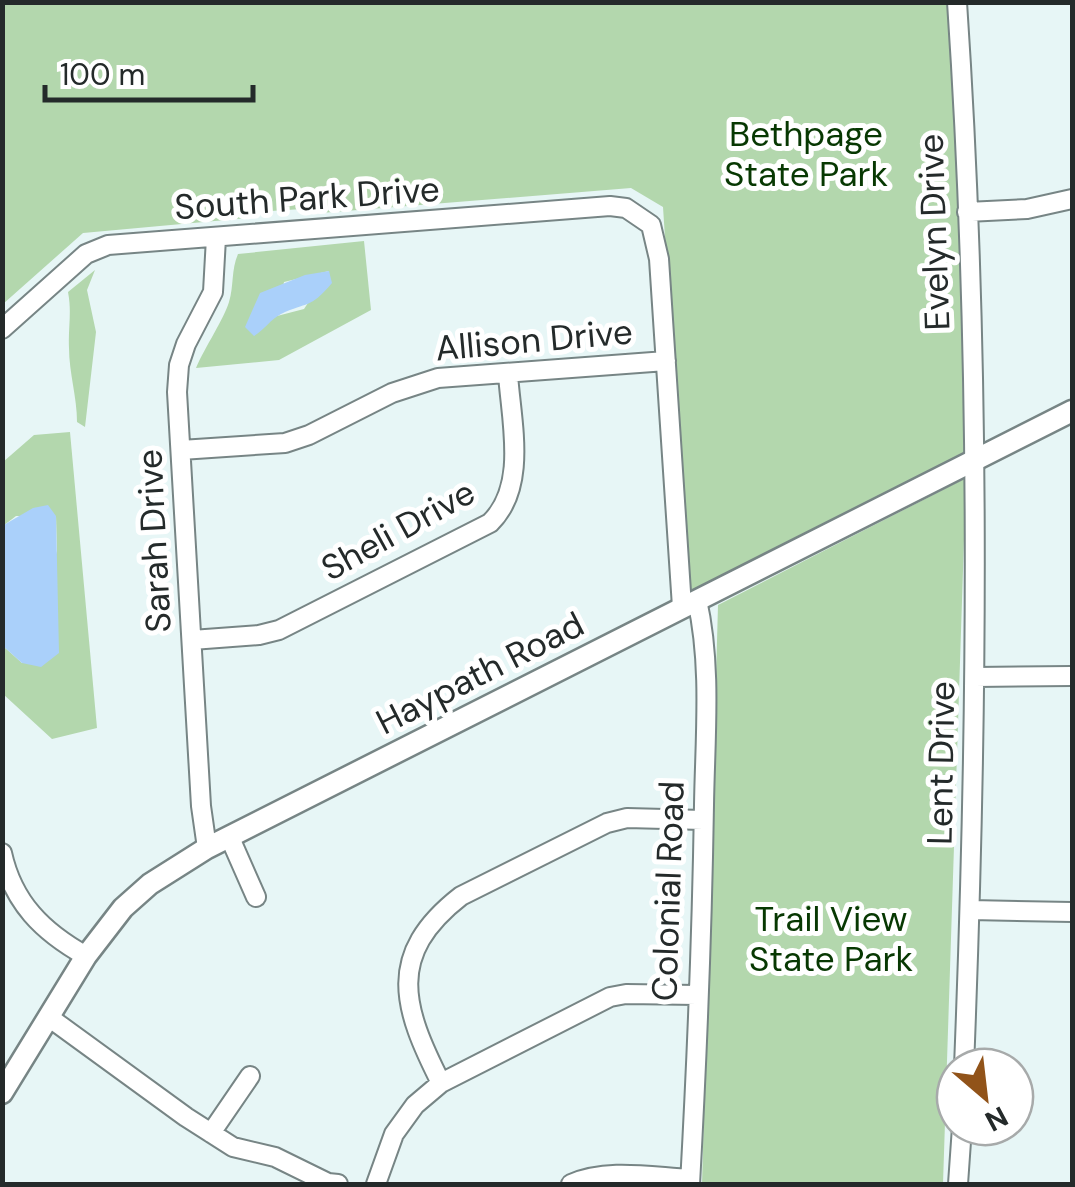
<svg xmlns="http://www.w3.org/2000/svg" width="1075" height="1187" viewBox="0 0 1075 1187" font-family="'DM Sans',sans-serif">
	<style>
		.green { fill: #b3d7ad; fill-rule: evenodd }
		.water { fill: #aad0fa }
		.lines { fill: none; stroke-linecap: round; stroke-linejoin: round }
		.minor-casing { stroke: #778585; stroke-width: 22 }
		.tertiary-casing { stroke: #778585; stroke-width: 25 }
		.minor { stroke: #fff; stroke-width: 18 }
		.tertiary { stroke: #fff; stroke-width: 20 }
		.labels { text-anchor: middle; stroke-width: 10; stroke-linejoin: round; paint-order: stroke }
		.park-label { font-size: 35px; fill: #073802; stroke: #fff }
		.street-label { font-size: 35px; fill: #242a2a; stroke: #fff }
	</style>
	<rect width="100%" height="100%" fill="#e7f6f6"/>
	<!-- green -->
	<path class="green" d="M3,3h944l12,193 5,258 -276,138 -25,-385 -32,-19 -323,26 42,-8 -95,6 3,5 -175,16 -80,71z
		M364,241l7,69 -92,50 -83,8c9,-21 28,-49 33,-66 5,-16 2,-32 9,-48zM329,271l-25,38 -27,7 7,-34z
		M95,270l-8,20 9,42 -11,95 -8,-5c0,-25 -8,-49 -8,-74 -1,-20 3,-36 -1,-56z
		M70,432l27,296 -45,11 -49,-45v-48l19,17 35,-112 -1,-35h-40l-13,10v-64l31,-27z
		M966,478l-23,706h-241l16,-579z"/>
	<!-- water -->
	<path class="water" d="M329,271l3,12c-23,27 -24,18 -51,31 -10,5 -17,16 -27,22l-9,-9 15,-34 45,-18z
		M48,505l8,11 3,137 -18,14 -19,-4 -19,-17 -1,-120 31,-18z"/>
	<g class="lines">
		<!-- minor casing -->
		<g class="minor-casing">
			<path id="minor" d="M957,2c24,355 21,711 7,1065
				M967,212l60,-3 45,-10
				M2,329l84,-75 22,-9 502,-39 16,2 25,17 8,34 23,348
				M181,450l104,-7 24,-8 83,-42 46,-15 228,-17
				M192,640l67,-5 20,-5 211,-107c38,-37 21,-102 18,-149
				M975,677l97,-1
				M230,838l26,59
				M207,848l-6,-42 -24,-414 2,-27 7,-21 27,-52 3,-54
				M2,853c11,50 41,79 84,103
				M971,910l101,2
				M50,1018l136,99 47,30 42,10 53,26 10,1
				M441,1083c-38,-75 -56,-128 20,-187l146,-73 20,-5 76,2
				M211,1133l39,-57
				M376,1184l18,-50 21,-29 26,-22 169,-86 16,-3 71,1
				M571,1184c36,-16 80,-7 119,-5
				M690,1184c7,-126 12,-253 14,-379 1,-67 8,-139 -7,-205
				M958,1184l4,-57"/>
		</g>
		<!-- tertiary casing -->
		<g class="tertiary-casing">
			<path id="tertiary" d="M2,1093l84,-137 37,-48 27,-24 57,-36 865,-437"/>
		</g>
		<!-- minor -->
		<use href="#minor" class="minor"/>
		<!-- tertiary -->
		<use href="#tertiary" class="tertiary"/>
	</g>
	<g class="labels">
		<!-- park labels -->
		<g class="park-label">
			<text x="806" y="146">Bethpage<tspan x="806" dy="40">State Park</tspan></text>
			<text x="831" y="931">Trail View<tspan x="831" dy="40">State Park</tspan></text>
		</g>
		<!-- street labels -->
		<g class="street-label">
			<text transform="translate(307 198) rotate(-4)" y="12">South Park Drive</text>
			<text transform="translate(934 232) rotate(-92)" y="12">Evelyn Drive</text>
			<text transform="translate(534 340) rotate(-5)" y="12">Allison Drive</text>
			<text transform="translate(398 530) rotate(-29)" y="12">Sheli Drive</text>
			<text transform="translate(154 541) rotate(-93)" y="12">Sarah Drive</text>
			<text transform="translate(480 673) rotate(-27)" y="12">Haypath Road</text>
			<text transform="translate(941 763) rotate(-89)" y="12">Lent Drive</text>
			<text transform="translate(668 891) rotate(-88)" y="12">Colonial Road</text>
		</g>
	</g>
	<!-- border -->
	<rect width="1075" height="1187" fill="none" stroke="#242a2a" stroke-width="10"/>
	<!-- north arrow -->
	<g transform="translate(985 1097) rotate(152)"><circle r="48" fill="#ffffff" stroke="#a7aaaa" stroke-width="2.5"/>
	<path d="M0-8L18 38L0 25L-18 38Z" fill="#915319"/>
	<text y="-15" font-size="28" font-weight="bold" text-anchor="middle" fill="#242a2a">N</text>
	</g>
	<!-- scale -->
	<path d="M45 85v15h208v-15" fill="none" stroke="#242a2a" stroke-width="5"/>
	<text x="60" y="85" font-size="30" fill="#242a2a" stroke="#ffffff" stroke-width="8" paint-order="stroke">100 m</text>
</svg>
